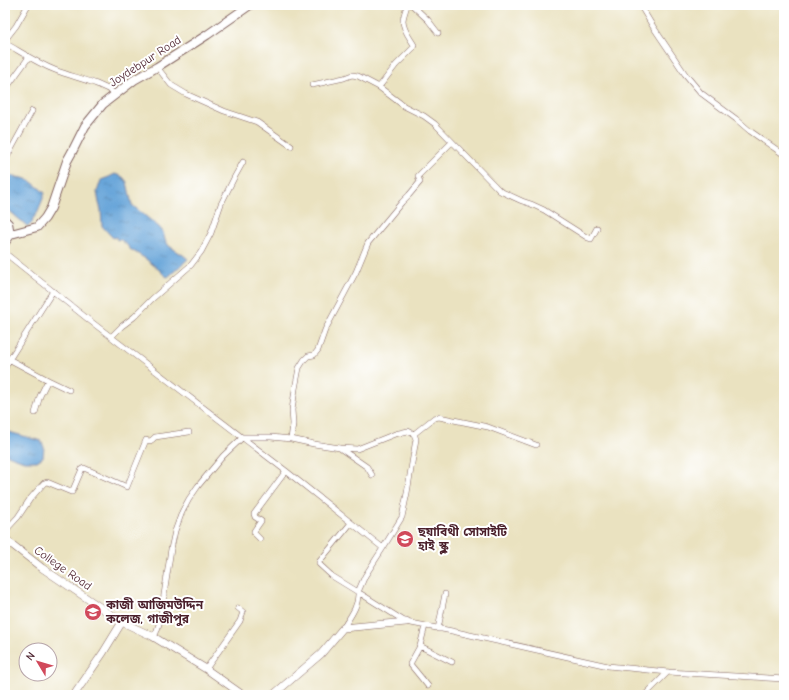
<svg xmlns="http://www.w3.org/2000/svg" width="789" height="700" viewBox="0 0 789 700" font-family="'Comic Neue','Noto Sans Bengali',sans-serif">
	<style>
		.water { fill: url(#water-ripples); stroke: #596282 }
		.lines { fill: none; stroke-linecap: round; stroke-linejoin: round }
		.minor-casing { stroke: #82635f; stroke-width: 6 }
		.tertiary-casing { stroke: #82635f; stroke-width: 8 }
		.secondary-casing { stroke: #82635f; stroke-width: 8 }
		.primary-casing { stroke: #82635f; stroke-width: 10 }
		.minor { stroke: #fff; stroke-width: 5 }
		.tertiary { stroke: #fff; stroke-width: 6 }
		.secondary { stroke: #fff; stroke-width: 7 }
		.primary { stroke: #fff; stroke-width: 8 }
		.labels { text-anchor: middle; stroke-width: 4; stroke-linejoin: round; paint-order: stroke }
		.street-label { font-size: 12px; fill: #4a1f2b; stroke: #fff }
		.poi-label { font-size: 12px; font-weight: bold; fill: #4a1f2b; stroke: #fff; text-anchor: start }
	</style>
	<defs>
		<pattern id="water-ripples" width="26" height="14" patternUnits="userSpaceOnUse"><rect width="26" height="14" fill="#68a5d9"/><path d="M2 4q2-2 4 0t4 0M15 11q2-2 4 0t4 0" fill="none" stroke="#5886b0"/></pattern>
	</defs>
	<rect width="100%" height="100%" fill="#fff"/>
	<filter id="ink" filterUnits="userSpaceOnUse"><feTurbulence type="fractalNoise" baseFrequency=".025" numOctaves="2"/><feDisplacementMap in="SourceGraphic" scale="8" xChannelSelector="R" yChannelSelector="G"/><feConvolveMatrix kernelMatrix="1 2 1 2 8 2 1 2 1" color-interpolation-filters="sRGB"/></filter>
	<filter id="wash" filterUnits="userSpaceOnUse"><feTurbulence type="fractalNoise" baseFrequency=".012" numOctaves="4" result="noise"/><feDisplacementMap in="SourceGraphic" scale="16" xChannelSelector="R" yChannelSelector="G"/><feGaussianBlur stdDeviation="0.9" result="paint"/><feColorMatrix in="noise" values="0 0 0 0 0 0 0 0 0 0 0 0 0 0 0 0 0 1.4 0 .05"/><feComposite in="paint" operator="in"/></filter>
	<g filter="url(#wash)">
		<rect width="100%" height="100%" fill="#eae2c0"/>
		<!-- water -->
		<path class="water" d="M115,174l8,3 4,5 5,23 27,22 4,5 2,8 4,6 14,9 5,4 -20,18 -3,-1 -8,-8 -11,-9 -16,-10 -3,-4 -7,-6 -3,1 -1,-3 -3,1 -11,-12 -1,-16 -2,-7 -2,-11 4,-12 8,-3z
			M10,175c4,2 8,2 13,3 8,2 16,10 22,15l-7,19 -6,8 1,2 -3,3 -3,1 -22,-19v-30h4z
			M9,432l32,9 3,6 -1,10 -6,4h-13l-19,-7v-17z"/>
	</g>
	<g filter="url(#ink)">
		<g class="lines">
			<!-- minor casing -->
			<g class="minor-casing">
				<path id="minor" d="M412,5l16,15 10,13
					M640,5l12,20 8,12 25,37 16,19 35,26 14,12 33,23
					M5,40l11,-14 12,-21
					M5,43c16,9 32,20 50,27 20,8 42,11 61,24
					M157,67l14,18 15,9 38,17 33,11 34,24
					M312,85l32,-7 8,-3 6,1 21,11 25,19 20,10 11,8 65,67 22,10 9,3 13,6 44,28 3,1 6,-11
					M379,87l17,-22 17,-17 1,-3c-4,-7 -11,-15 -11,-24 0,-5 3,-11 4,-16
					M5,90l24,-33
					M5,163l3,-8 24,-44
					M5,253l84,67 197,151 97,77 -18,28 -7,16 48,30 46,9 156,35 60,6 116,7
					M112,336l10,-10 12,-9 18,-18 39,-34 10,-13 10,-19 10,-29 13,-26 9,-16
					M5,357l43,23 21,10
					M5,368l4,-8 44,-69
					M35,413l5,-17 8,-16
					M414,434l20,-16 5,-1 49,10 48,18
					M291,439l2,-15 -1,-14 3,-21 4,-21 5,-8 4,-4 6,-1 4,-5 7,-20 31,-58 12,-29 34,-41 7,-7 11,-13 -2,-6 34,-34
					M341,449l26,18 5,8
					M5,531l13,-14 12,-18 14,-16 3,-1 24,10h1l10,-23 2,-1 43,19 19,-47c5,2 6,0 9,-3l34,-5
					M260,539l-6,-6v-2l7,-10 -6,-4 -1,-3 32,-43
					M425,626l-5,20 -10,18 18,22
					M343,628c7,-11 16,-22 15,-36l-26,-16 -13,-12v-2l32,-39
					M438,629l7,-35
					M152,636l4,-3 4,-12 11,-72 4,-18 7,-19 7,-13 9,-13 25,-30 20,-19h28l20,2 23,5 26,4 17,1 38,-15 13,-3 6,3 2,5 -9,54 -5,24 -19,31
					M420,646l32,16
					M206,669l34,-48 3,-9 -5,-4
					M645,695l23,-23"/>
			</g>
			<!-- tertiary casing -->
			<g class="tertiary-casing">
				<path id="tertiary" d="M5,219l4,4 2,11"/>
			</g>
			<!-- secondary casing -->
			<g class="secondary-casing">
				<path id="secondary" d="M5,539l37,29 80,54 30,14 54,33 37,26
					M74,695l29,-42 19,-31
					M273,695l48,-41 22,-26 63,-6"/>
			</g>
			<!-- primary casing -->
			<g class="primary-casing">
				<path id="primary" d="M5,242l6,-8 26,-7 8,-9 6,-10 16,-47 5,-9 13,-26 18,-22 31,-24 23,-13 50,-32 43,-30"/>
			</g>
			<!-- minor -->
			<use href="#minor" class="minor"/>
			<!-- tertiary -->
			<use href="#tertiary" class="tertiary"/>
			<!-- secondary -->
			<use href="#secondary" class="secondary"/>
			<!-- primary -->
			<use href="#primary" class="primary"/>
		</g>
	</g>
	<!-- icons -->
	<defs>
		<g id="school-disc" transform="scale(0.9)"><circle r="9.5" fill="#d1495b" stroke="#fff"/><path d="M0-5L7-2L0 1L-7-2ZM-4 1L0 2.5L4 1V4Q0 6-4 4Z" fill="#fff"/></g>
		<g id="university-disc" transform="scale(0.9)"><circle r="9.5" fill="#d1495b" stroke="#fff"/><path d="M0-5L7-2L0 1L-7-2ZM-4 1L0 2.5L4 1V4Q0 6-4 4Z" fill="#fff"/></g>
	</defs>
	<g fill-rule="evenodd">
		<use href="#school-disc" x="405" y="539"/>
		<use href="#university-disc" x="93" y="612"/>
	</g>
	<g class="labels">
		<!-- street labels -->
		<g class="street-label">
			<text transform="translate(145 61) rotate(-33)" y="4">Joydebpur Road</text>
			<text transform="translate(63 568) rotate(35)" y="4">College Road</text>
		</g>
		<!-- poi labels -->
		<g class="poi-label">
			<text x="418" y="536">ছয়াবিথী সোসাইটি<tspan x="418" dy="14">হাই স্কুল</tspan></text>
			<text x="106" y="609">কাজী আজিমউদ্দিন<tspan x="106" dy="14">কলেজ, গাজীপুর</tspan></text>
		</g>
	</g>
	<!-- margin -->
	<rect width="789" height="700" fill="none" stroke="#fff" stroke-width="20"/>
	<!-- north arrow -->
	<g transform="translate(38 662) rotate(308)"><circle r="19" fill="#ffffff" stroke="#b7a5aa"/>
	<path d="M0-3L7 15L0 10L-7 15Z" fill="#d1495b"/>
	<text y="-6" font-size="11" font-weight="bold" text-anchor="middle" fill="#4a1f2b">N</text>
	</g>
</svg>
